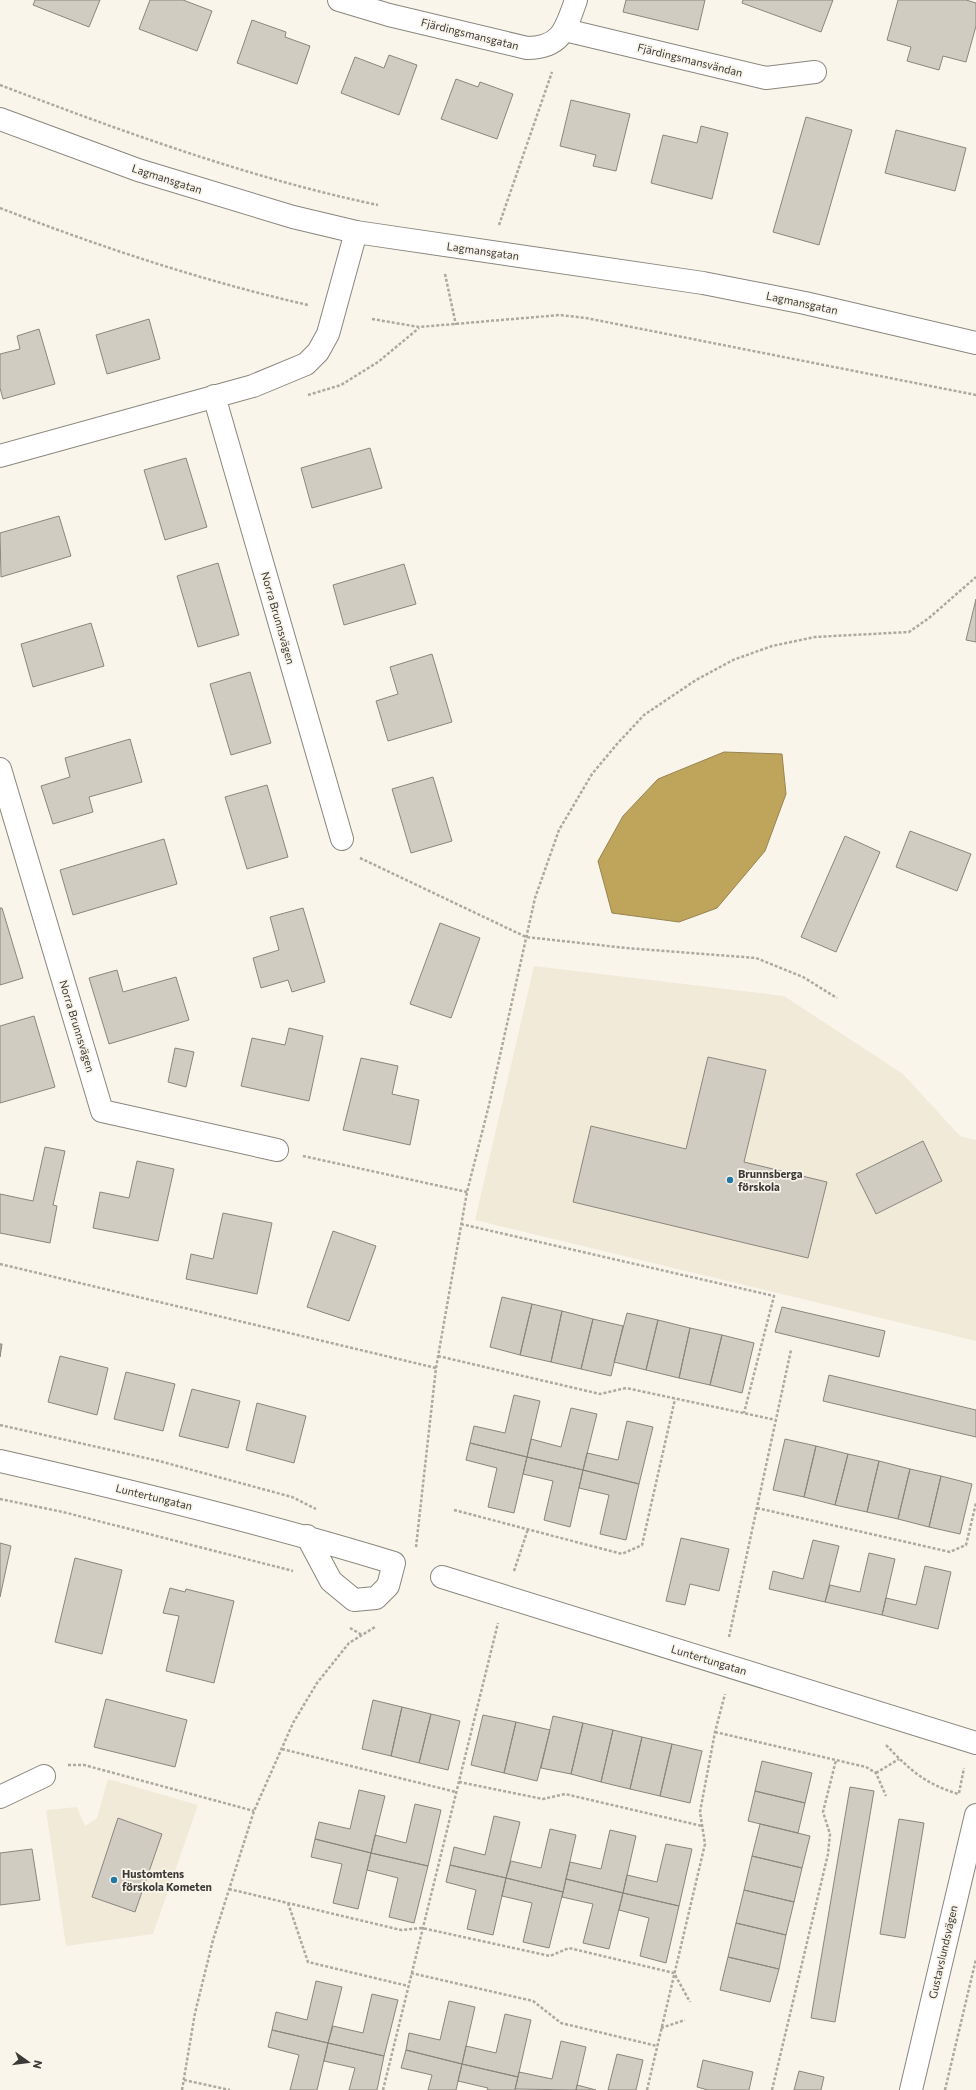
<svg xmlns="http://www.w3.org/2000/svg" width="976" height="2090" viewBox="0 0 976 2090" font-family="Commissioner,sans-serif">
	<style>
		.built { fill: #f1ead9 }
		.water { fill: #bfa45c; stroke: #988451 }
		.building { fill: #d0ccc2; stroke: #8a867d }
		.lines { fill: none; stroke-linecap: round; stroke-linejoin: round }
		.street-casing { stroke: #8a867d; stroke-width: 24 }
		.secondary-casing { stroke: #8a867d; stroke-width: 24 }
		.path { stroke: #aca9a1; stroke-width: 2.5; stroke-dasharray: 3 2; stroke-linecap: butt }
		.street { stroke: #fff; stroke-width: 22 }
		.secondary { stroke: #fff; stroke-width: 22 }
		.poi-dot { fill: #2277a7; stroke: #f9f5eb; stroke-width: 1.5 }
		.labels { text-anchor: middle; stroke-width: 3.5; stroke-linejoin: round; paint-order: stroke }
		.street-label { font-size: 11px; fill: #3c3a36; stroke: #f9f5eb }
		.poi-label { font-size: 11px; font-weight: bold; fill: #3c3a36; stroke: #f9f5eb; text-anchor: start }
	</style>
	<rect width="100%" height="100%" fill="#f9f5eb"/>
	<!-- built -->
	<path class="built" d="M534,966l250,30 119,78 57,62 16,4v201l-501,-121z
		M108,1779l90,26 -45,129 -87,12 -20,-136 31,-3 8,19 12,-8z"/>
	<!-- water -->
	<path class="water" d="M724,752l58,2 4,40 -21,57 -48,57 -38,14 -67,-9 -14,-52 25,-45 35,-37z"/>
	<!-- building -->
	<path class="building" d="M35,0h65l-11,27 -56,-22z
		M150,0h33l29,11 -15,40 -58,-22z
		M626,0h79l-7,30 -75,-18z
		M743,0h90l-12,32 -79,-29z
		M898,0h68l10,3v23l-10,36 -23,-6 -4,14 -32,-9 4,-14 -24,-7z
		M252,20l34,12 -1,5 25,9 -13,38 -60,-21z
		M389,55l28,10 -18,50 -58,-22 14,-36 29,11z
		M456,79l22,8 2,-5 33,12 -16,45 -56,-20z
		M571,100l59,14 -14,57 -23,-5 3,-11 -36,-9z
		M806,117l46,13 -33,115 -46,-13z
		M701,126l27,7 -16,66 -61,-16 12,-48 34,8z
		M896,130l70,18 -11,43 -70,-18z
		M149,319l11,40 -53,15 -11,-39z
		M39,329l16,55 -52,15 -3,-11v-34l20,-5 -3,-13z
		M370,448l12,40 -70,20 -11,-40z
		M186,458l21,69 -42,13 -21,-70z
		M59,516l12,40 -70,21 -1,-44z
		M218,563l21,72 -41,12 -21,-71z
		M404,564l12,40 -72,21 -11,-40z
		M976,599v43l-10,-2z
		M91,623l13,43 -71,21 -12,-43z
		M432,654l20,68 -64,19 -12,-40 22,-7 -8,-27z
		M250,672l21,71 -40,12 -21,-71z
		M130,739l12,43 -53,15 4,15 -40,12 -12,-38 29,-9 -5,-19z
		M433,777l19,64 -41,12 -19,-64z
		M267,785l21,72 -41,12 -22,-72z
		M910,831l61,23 -14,37 -61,-24z
		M845,836l35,16 -44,100 -35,-15z
		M164,839l13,45 -104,31 -13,-45z
		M0,908h2l21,70 -23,7z
		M303,908l22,74 -33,10 -4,-12 -27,8 -8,-30 26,-8 -9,-33z
		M440,923l40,15 -29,80 -41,-14z
		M117,970l6,22 53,-15 13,43 -80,24 -20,-66z
		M34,1016l21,71 -55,16v-77z
		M289,1028l34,8 -14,65 -68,-15 11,-48 33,7z
		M175,1048l19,4 -8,35 -18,-5z
		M708,1057l58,13 -22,92 83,20 -19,76 -235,-56 18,-76 95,23z
		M361,1058l37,8 -6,28 27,6 -9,45 -67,-15z
		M923,1141l19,40 -66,33 -20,-40z
		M45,1147l20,4 -12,54 4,1 -7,37 -50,-10v-39l33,7z
		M137,1161l37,8 -16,72 -65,-13 7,-36 29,6z
		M223,1213l49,10 -15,71 -71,-15 5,-25 22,5z
		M333,1231l43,15 -27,75 -42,-14z
		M502,1297l30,7 -12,51 -30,-8z
		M532,1304l30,7 -11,51 -31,-7z
		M782,1307l103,24 -6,26 -104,-25z
		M562,1311l31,8 -12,50 -30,-7z
		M627,1313l31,7 -12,50 -32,-8z
		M593,1319l30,7 -12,50 -30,-7z
		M658,1320l32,8 -11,50 -33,-8z
		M690,1328l32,7 -12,50 -31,-7z
		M722,1335l32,8 -12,50 -32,-8z
		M0,1344h2l-2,13z
		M60,1356l48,12 -11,47 -49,-13z
		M126,1372l49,12 -12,47 -49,-12z
		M829,1375l147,35v27l-153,-36z
		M192,1389l48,12 -12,47 -49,-12z
		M514,1395l26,6 -13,56 -57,-14 4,-17 31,7z
		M257,1403l49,13 -12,47 -48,-13z
		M571,1408l26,6 -14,56 -56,-13 4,-18 30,8z
		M627,1421l26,6 -14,57 -56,-14 4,-17 31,7z
		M785,1439l31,7 -12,51 -31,-7z
		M470,1443l57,14 -13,56 -26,-6 9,-39 -31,-8z
		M816,1446l32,8 -13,51 -31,-8z
		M848,1454l31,7 -12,51 -32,-7z
		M527,1457l56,13 -13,57 -26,-7 9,-39 -30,-7z
		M879,1461l31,8 -12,50 -31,-7z
		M910,1469l31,7 -12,51 -31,-8z
		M583,1470l56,14 -13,56 -26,-6 9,-39 -30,-7z
		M941,1476l31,8 -12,50 -31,-7z
		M681,1538l48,11 -10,42 -29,-7 -5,21 -19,-4z
		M813,1540l26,6 -14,56 -56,-13 4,-18 30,8z
		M0,1543l11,3 -11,51z
		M869,1553l26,6 -13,56 -57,-13 5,-17 30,7z
		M75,1558l47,12 -20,84 -47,-12z
		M925,1566l26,6 -13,57 -56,-14 4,-17 30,7z
		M170,1588l15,4 1,-3 48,12 -20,82 -48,-12 13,-55 -16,-3z
		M106,1699l81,21 -12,47 -81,-20z
		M373,1700l29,7 -11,49 -29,-7z
		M402,1707l29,7 -12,49 -28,-7z
		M431,1714l29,7 -12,49 -29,-7z
		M483,1715l33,7 -12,51 -33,-8z
		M553,1716l30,7 -12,51 -30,-6z
		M516,1722l34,8 -13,51 -33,-8z
		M583,1723l30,7 -12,52 -30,-8z
		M613,1730l29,7 -12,52 -29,-7z
		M642,1737l30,7 -12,52 -30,-7z
		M672,1744l30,7 -12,52 -30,-7z
		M762,1761l50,12 -7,30 -50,-12z
		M850,1787l24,4 -39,231 -24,-4z
		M359,1790l26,6 -14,57 -56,-14 4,-17 31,7z
		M755,1791l50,12 -7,30 -50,-12z
		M415,1804l26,6 -13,56 -57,-13 4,-18 31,8z
		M494,1816l26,6 -14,56 -56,-13 4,-18 31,8z
		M118,1818l44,16 -27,78 -43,-15z
		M899,1819l25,4 -19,115 -25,-4z
		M760,1824l50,12 -8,32 -50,-12z
		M550,1829l26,6 -13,57 -57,-14 5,-17 30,7z
		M610,1830l26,6 -13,57 -57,-14 4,-17 31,7z
		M315,1839l56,14 -13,56 -25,-6 9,-39 -31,-7z
		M666,1844l26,5 -13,57 -56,-13 4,-18 30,7z
		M32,1849l8,51 -40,5v-52z
		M371,1853l57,13 -14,57 -25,-6 9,-39 -31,-8z
		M752,1856l50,12 -8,34 -50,-12z
		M450,1865l56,13 -13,57 -26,-6 9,-39 -30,-8z
		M506,1878l57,14 -14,56 -26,-6 9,-39 -30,-7z
		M566,1879l57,14 -14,56 -26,-6 10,-39 -31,-7z
		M744,1890l50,12 -8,33 -50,-12z
		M623,1893l56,13 -13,57 -26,-7 9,-38 -30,-8z
		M736,1923l50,12 -7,34 -51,-12z
		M728,1957l51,12 -9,33 -50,-12z
		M316,1981l26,6 -14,56 -56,-13 4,-18 31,8z
		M372,1994l26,6 -14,56 -56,-13 5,-17 30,7z
		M449,2001l26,6 -13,57 -56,-14 3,-17 31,7z
		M505,2014l26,6 -13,57 -56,-13 4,-18 30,7z
		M272,2030l56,13 -11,47h-27l9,-35 -31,-8z
		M561,2041l25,6 -10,43 -61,-1 4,-17 33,7z
		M328,2043l56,13 -7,34h-28l6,-22 -31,-7z
		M406,2050l56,14 -6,26h-28l4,-15 -31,-7z
		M617,2054l26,6 -7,30h-28z
		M703,2060l50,12 -4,18h-41l-11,-3z
		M462,2064l56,13 -3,13h-28l1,-2 -30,-7z
		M799,2071l25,6 -3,13h-27z
		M577,2085l19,5h-20z"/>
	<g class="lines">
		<!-- street casing -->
		<g class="street-casing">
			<path id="street" d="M339,0l50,15 138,33c35,0 39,-20 49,-48
				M565,30l201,48 49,-6
				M214,396l128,443
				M0,456l253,-70 53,-22 12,-12 10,-18 28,-102
				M0,769l102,342 175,39
				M0,1461c132,30 264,62 394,102l-6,23 -12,12 -22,2 -23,-19 -24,-45
				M442,1577l534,166
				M0,1797l44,-21"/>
		</g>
		<!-- secondary casing -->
		<g class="secondary-casing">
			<path id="secondary" d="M0,119l138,51 155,47 63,15 347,51 102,20 171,40
				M911,2090l65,-275"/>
		</g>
		<!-- path -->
		<path class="path" d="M0,85c124,47 249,93 378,120
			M0,208c100,39 203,73 308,97
			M499,225l53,-153
			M445,274l11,51
			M372,319l47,8 141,-12 26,3 390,77
			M308,395l33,-10 37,-23 41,-34
			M360,858l166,79 100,11 130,10 47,19 34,21
			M303,1156l164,36
			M461,1224l313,72 -30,117
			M0,1264l436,104
			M438,1356l162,38 26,-6 150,32
			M0,1425l159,36 133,36 24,12
			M0,1499l63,13 230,59
			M757,1508l193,44 16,-7 10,-42
			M454,1510l168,44 20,-9 33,-146
			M416,1547l20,-179 31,-176 22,-87 46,-207 24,-68 33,-56 25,-30 27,-29 52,-35 37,-20 39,-14 43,-9 94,-5 20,-14 47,-41
			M514,1571l14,-42
			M350,1628l12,7
			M729,1637l62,-287
			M715,1732l151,35 10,6 10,23
			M886,1745c25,26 38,38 72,49
			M282,1749l174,43
			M68,1765h16l170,46
			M876,1773l23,-14
			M459,1782l84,17 22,-5 137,32
			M959,1793l5,-25
			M229,1889l172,41 21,-2 128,28 19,-8 105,25 16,29
			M288,1903l20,59 100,24
			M411,1973l122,28 28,22 96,23
			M661,2028l24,-8
			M184,2080l46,10
			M182,2090l13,-77 18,-73 41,-129 39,-88 24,-40 32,-40 26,-16
			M383,2090l115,-467
			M647,2090l58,-246 -5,-32 15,-80 10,-38
			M772,2090l56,-236 2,-20 -7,-22 13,-52
			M945,2090l31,-131"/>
		<!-- street -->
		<use href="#street" class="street"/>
		<!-- secondary -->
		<use href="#secondary" class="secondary"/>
	</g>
	<!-- markers -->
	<g class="poi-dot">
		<circle cx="730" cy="1180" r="4"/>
		<circle cx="114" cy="1880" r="4"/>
	</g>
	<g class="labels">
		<!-- street labels -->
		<g class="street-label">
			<text transform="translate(470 34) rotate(14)" y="4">Fjärdingsmansgatan</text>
			<text transform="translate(690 60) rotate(14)" y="4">Fjärdingsmansvändan</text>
			<text transform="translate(167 179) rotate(18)" y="4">Lagmansgatan</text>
			<text transform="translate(483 251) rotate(8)" y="4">Lagmansgatan</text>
			<text transform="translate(802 303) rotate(12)" y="4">Lagmansgatan</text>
			<text transform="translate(278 618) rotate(74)" y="4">Norra Brunnsvägen</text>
			<text transform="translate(77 1026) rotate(73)" y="4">Norra Brunnsvägen</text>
			<text transform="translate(154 1497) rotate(14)" y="4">Luntertungatan</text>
			<text transform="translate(709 1660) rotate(17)" y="4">Luntertungatan</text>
			<text transform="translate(943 1952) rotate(-77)" y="4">Gustavslundsvägen</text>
		</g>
		<!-- poi labels -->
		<g class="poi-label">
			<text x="738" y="1178">Brunnsberga<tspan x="738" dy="13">förskola</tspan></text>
			<text x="122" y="1878">Hustomtens<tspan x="122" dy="13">förskola Kometen</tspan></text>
		</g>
	</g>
	<!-- north arrow -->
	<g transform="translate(28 2062) rotate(104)" stroke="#f9f5eb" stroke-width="3" paint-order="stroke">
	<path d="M0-3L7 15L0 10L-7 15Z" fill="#3c3a36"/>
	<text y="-6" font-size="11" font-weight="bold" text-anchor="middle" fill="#3c3a36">N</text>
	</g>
</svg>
